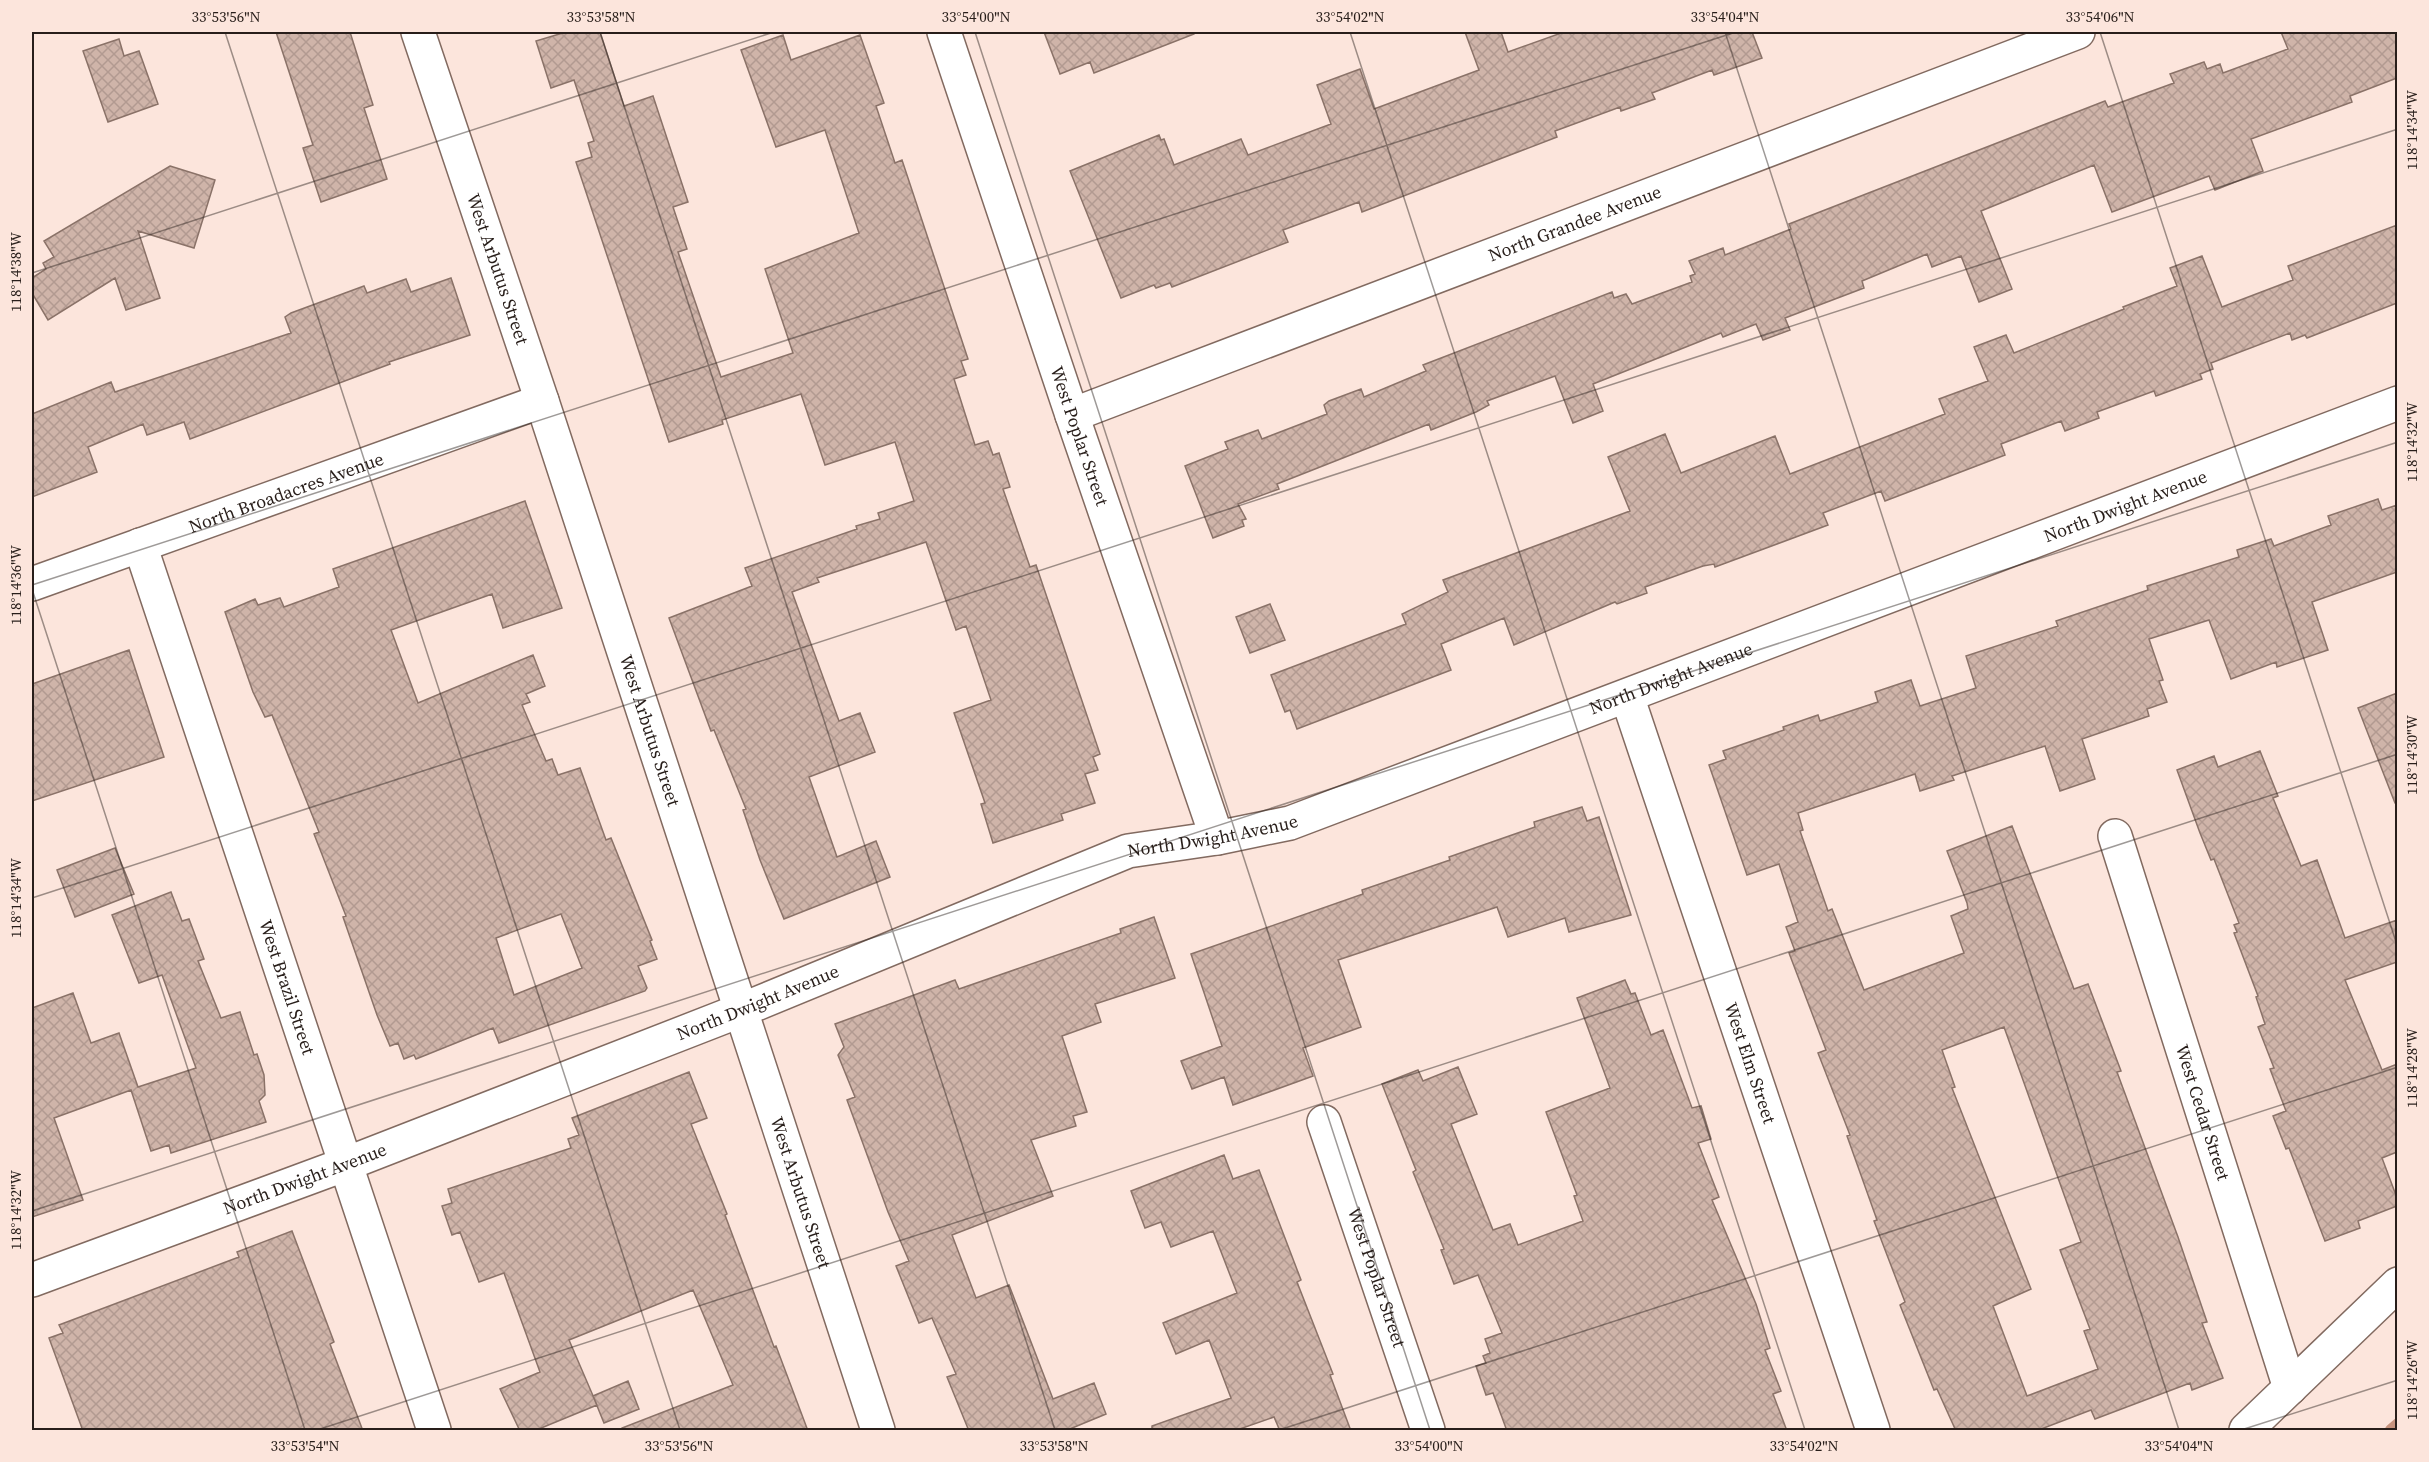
<svg xmlns="http://www.w3.org/2000/svg" width="2429" height="1462" viewBox="0 0 2429 1462" font-family="'Source Serif 4',serif">
	<style>
		.lines { fill: none; stroke-linecap: round; stroke-linejoin: round }
		.stream { stroke: #c7937e; stroke-width: 12 }
		.building { fill: url(#building-cross-hatch); stroke: #8a7268; stroke-width: 1.5; fill-rule: evenodd }
		.minor-casing { stroke: #826a60; stroke-width: 36 }
		.minor { stroke: #fff; stroke-width: 33 }
		.ticks { fill: none; stroke: #281e1a; stroke-width: 1.5; stroke-opacity: 0.45 }
		.labels { text-anchor: middle; stroke-width: 5; stroke-linejoin: round; paint-order: stroke }
		.street-label { font-size: 18px; fill: #281e1a; stroke: #fce5dc }
		.neatline { fill: none; stroke: #281e1a; stroke-width: 2 }
		.ticks-label { font-size: 15px; text-anchor: middle; fill: #281e1a }
	</style>
	<defs>
		<pattern id="building-cross-hatch" width="8" height="8" patternUnits="userSpaceOnUse" patternTransform="scale(1.5)"><rect width="8" height="8" fill="#cfb4a9"/><path d="M0 0l8 8M0 8l8-8" fill="none" stroke="#b29a91"/></pattern>
	</defs>
	<rect width="100%" height="100%" fill="#fce5dc"/>
	<g class="lines">
		<!-- stream -->
		<path class="stream" d="M2391,1430l7,-6"/>
	</g>
	<!-- building -->
	<path class="building" d="M276,32h74l23,73 -9,3 23,71 -66,23 -18,-54 10,-3z
		M566,32h34l24,74 29,-10 35,106 -15,5 14,42 -9,3 43,125 72,-24 -28,-84 94,-36 -34,-103 -49,17 -35,-97 42,-15 8,25 69,-25 24,68 -8,3 19,57 7,-3 66,199 -7,2 5,14 -12,4 21,66 13,-4 5,14 6,-2 11,34 -7,2 27,78 6,-2 64,189 -7,3 5,13 -13,4 10,29 -34,11 2,6 -70,23 -12,-39 4,-1 -31,-90 37,-13 -25,-74 -10,4 -30,-88 -109,36 2,4 -27,10 47,129 21,-8 15,39 -66,25 28,80 39,-16 14,36 -106,42 -24,-59 -17,-50 3,-1 -32,-79 -3,1 -42,-113 83,-32 -7,-18 112,-39 -1,-3 24,-7 -2,-6 36,-12 -19,-59 -70,23 -24,-71 -79,26 1,4 -54,18 -93,-280 16,-5 -4,-14 6,-2 -20,-61 -23,8 -15,-47z
		M1044,32h150v2l-100,39 -4,-11 -30,12z
		M1465,32h36l7,20 56,-20h188l10,26 -48,17 -2,-5 -60,23 3,6 -34,12 -1,-4 -65,24 2,6 -195,75 -3,-10 -76,28 5,12 -116,45 -2,-4 -14,5 -2,-3 -33,13 -51,-127 89,-36 2,5 3,-1 10,26 67,-26 7,16 83,-31 -14,-39 43,-16 14,40 105,-39z
		M2281,32h116v46l-47,18 2,6 -101,37 12,32 -48,19 -6,-14 -97,36 -18,-47 -113,46 31,78 -33,13 -18,-46 -29,11 -5,-13 -65,27 2,7 -79,30 5,12 -27,10 -7,-16 -33,13 -2,-4 -128,51 10,27 -30,12 -18,-47 -68,25 2,4 -13,7 -45,18 -2,-6 -152,60 2,5 -41,15 8,15 -4,1 2,6 -31,12 -28,-72 43,-17 -3,-7 33,-12 4,9 65,-25 -3,-9 5,-4 32,-12 3,8 62,-26 -3,-6 189,-73 2,6 12,-4 6,10 60,-22 -2,-6 5,-2 -6,-13 34,-13 2,7 66,-26 -2,-5 316,-123 3,6 66,-24 -4,-9 34,-12 3,7 13,-5 3,9 65,-24z
		M119,39l5,17 15,-5 19,53 -50,18 -25,-71z
		M170,166l45,14 -21,68 -56,-17 22,67 -34,12 -11,-32 -67,42 -16,-27v-15l14,-9 -3,-6 11,-6 -10,-16z
		M2397,225v78l-90,35 -2,-3 -13,5 -2,-7 -79,30 2,6 -13,5 2,5 -46,17 -2,-5 -57,21 2,6 -34,13 -4,-10 -60,23 4,11 -120,46 -4,-10 -58,22 5,12 -113,42 -1,-3 -11,2 -58,21 2,6 -30,11 -2,-2 -101,43 -10,-27 -63,26 10,26 -154,59 -7,-19 -5,2 -14,-37 135,-51 -4,-10 46,-22 -5,-12 187,-69 -22,-54 57,-23 16,39 94,-37 15,38 155,-60 -6,-15 49,-18 -14,-34 32,-12 8,18 110,-44 -1,-2 54,-21 -7,-18 32,-12 20,51 71,-27 -5,-14z
		M451,278l19,57 -81,27 1,2 -200,75 -6,-17 -37,13 -4,-11 -55,23 9,25 -65,25v-83l79,-32 4,10 176,-59 -6,-16 6,-4 73,-27 3,7 39,-14 5,13z
		M2378,499l4,11 15,-5v67l-85,30 16,48 -51,17 -1,-5 -45,17 -22,-59 -60,19 14,41 -4,1 8,21 -20,7 2,7 -67,23 13,40 -35,12 -15,-45 -93,30 2,4 -34,11 -5,-17 -117,39 5,17 -3,1 28,80 4,-2 32,81 100,-37 -13,-37 17,-7 -1,-6 -20,-52 65,-25 62,163 14,-5 33,87 -4,1 61,165 29,85 -5,1 21,55 -31,12 -2,-7 -95,36 -4,-9 -55,21h-80l-19,-42 -3,1 -34,-85 5,-3 -31,-81 3,-1 -30,-84 3,-1 -32,-82 8,-3 -37,-97 6,-2 -9,-24 12,-5 -19,-58 -32,11 -38,-110 17,-6 -3,-8 61,-21 -1,-3 35,-12 2,6 58,-19 -3,-10 36,-12 9,26 56,-18 -10,-32 92,-30 -2,-5 92,-31 -1,-4 92,-29 -2,-7 34,-11 3,7 57,-21 -3,-9zM2004,1027l77,215 -21,8 30,79 -6,2 14,38 -71,27 -34,-90 38,-17 -79,-201 3,-1 -13,-37z
		M525,501l37,107 -59,20 -11,-34 -101,36 27,73 115,-48 12,31 -19,8 4,8 -8,3 24,56 6,-2 6,16 22,-7 26,72 5,-2 41,102 -2,1 7,18 -19,7 9,22 -2,3 -146,52 -6,-15 -77,31 -2,-4 -10,4 -6,-16 -8,3 -13,-31 -34,-98 3,-1 -32,-82 5,-2 -47,-117 -7,2 -12,-25 -28,-80 30,-13 3,6 22,-7 4,9 55,-20 -6,-18zM561,914l21,54 -68,27 -18,-57z
		M1270,604l15,36 -35,13 -14,-36z
		M129,650l35,107 -132,44v-117z
		M2397,693v110h-2l-37,-95z
		M2260,751l18,45 -5,2 28,68 16,-6 28,78 52,-18v42l-52,18 37,90 15,-6v88l-15,6 15,40v8l-39,15 2,7 -35,13 -36,-93 -3,1 -13,-33 13,-5 -16,-42 4,-1 -16,-41 7,-3 -9,-27 2,-1 -24,-63 3,-1 -3,-7 5,-2 -25,-64 -3,1 -11,-27 -23,-63 37,-14 4,11z
		M1582,807l5,14 12,-4 32,98 -62,17 -4,-14 -57,19 -11,-30 -159,53 23,67 -58,21 10,28 -80,29 -9,-28 -32,12 -11,-28 41,-15 -31,-92 172,-60 -1,-4 88,-30 -1,-3 86,-30 -1,-5z
		M115,848l19,46 -59,23 -18,-47z
		M171,892l11,29 7,-2 15,40 -6,2 23,57 19,-6 14,43 3,-1 7,21 1,20 -6,6 7,21 -95,31 -2,-8 -18,6 -20,-61 -77,28 29,82 -51,17v-209l41,-15 18,50 28,-10 19,54 58,-19 -34,-93 -23,8 -27,-68z
		M1154,917l21,61 -80,26 6,18 -39,14 25,76 -14,4 3,10 -45,14 22,56 -101,39 24,63 33,-13 44,114 41,-16 12,31 -41,17h-96l-22,-54 9,-3 -24,-56 -13,5 -23,-57 13,-5 -21,-49 -41,-112 8,-3 -17,-42 6,-8 -9,-23 120,-44 4,9 162,-56 -1,-4z
		M1625,980l6,14 4,-1 16,42 12,-5 29,78 9,-2 10,33 -13,4 21,54 -7,3 44,104 14,44 -5,2 16,41 -8,3 14,37h-280l-14,-38 -7,2 -10,-29 10,-3 -3,-7 7,-3 -5,-14 17,-6 -24,-58 -24,9 -13,-34 3,-1 -31,-77 3,-2 -34,-86 36,-14 5,11 35,-14 19,47 -26,10 42,106 17,-6 8,21 65,-24 -9,-25 3,-1 -31,-83 64,-24 -33,-90z
		M689,1072l18,46 -16,6 36,90 -2,1 49,132 2,-1 32,85h-186v-3l111,-43 -40,-95 -124,50 28,65 -63,26h-14l-20,-42 40,-17 -36,-99 -25,9 -19,-50 -8,3 -10,-29 10,-3 -4,-14 123,-41 -3,-9 11,-4 -7,-17z
		M1224,1155l9,24 26,-9 42,110 -4,2 36,92 -3,1 21,56h-71l-6,-14 -40,14h-82v-5l79,-28 -22,-58 -33,14 -13,-31 74,-30 -24,-62 -42,16 -10,-25 -16,6 -14,-37z
		M292,1231l42,111 -4,2 33,87h-280l-34,-93 14,-5 -4,-8 180,-68 -2,-5z
		M628,1381l11,28 -35,14 -11,-27z"/>
	<g class="lines">
		<!-- minor casing -->
		<g class="minor-casing">
			<g id="minor">
				<path id="s1" d="M418,32l124,369 336,1029"/>
				<path id="s2" d="M944,32l128,383 145,423"/>
				<path id="s3" d="M1072,415l1006,-383"/>
				<path id="s4" d="M140,545l294,885"/>
				<path id="s5" d="M32,584l510,-183"/>
				<path id="s6" d="M1627,696l246,734"/>
				<path id="s7" d="M2115,836l175,552"/>
				<path id="s8" d="M1324,1122l104,308"/>
				<path id="s9" d="M32,1280l314,-116 393,-153 389,-160 89,-13 73,-15 1108,-420"/>
				<path d="M2246,1430l152,-146"/>
			</g>
		</g>
		<!-- minor -->
		<use href="#minor" class="minor"/>
	</g>
	<!-- ticks -->
	<path class="ticks" d="M225,32l455,1398M600,32l455,1398M975,32l455,1398M1350,32l455,1398M1725,32l454,1398M2100,32l298,916M32,273l742,-241M32,585l1704,-553M32,589l273,841M32,898l2366,-769M32,1211l2366,-769M317,1430l2081,-676M1279,1430l1119,-363M2241,1430l157,-50"/>
	<g class="labels">
		<!-- street labels -->
		<g class="street-label">
			<text dy="6" stroke="none"><textPath href="#s3" startOffset="538">North Grandee Avenue</textPath></text>
			<text dy="6" stroke="none"><textPath href="#s1" startOffset="250">West Arbutus Street</textPath></text>
			<text dy="6" stroke="none"><textPath href="#s2" startOffset="426">West Poplar Street</textPath></text>
			<text dy="6" stroke="none"><textPath href="#s5" startOffset="270">North Broadacres Avenue</textPath></text>
			<text dy="6" stroke="none"><textPath href="#s9" startOffset="2235">North Dwight Avenue</textPath></text>
			<text dy="6" stroke="none"><textPath href="#s9" startOffset="1749">North Dwight Avenue</textPath></text>
			<text dy="6" stroke="none"><textPath href="#s1" startOffset="736">West Arbutus Street</textPath></text>
			<text dy="6" stroke="none"><textPath href="#s9" startOffset="1263">North Dwight Avenue</textPath></text>
			<text dy="6" stroke="none"><textPath href="#s4" startOffset="466">West Brazil Street</textPath></text>
			<text dy="6" stroke="none"><textPath href="#s9" startOffset="777">North Dwight Avenue</textPath></text>
			<text dy="6" stroke="none"><textPath href="#s6" startOffset="387">West Elm Street</textPath></text>
			<text dy="6" stroke="none"><textPath href="#s7" startOffset="290">West Cedar Street</textPath></text>
			<text dy="6" stroke="none"><textPath href="#s9" startOffset="291">North Dwight Avenue</textPath></text>
			<text dy="6" stroke="none"><textPath href="#s1" startOffset="1222">West Arbutus Street</textPath></text>
			<text dy="6" stroke="none"><textPath href="#s8" startOffset="164">West Poplar Street</textPath></text>
		</g>
	</g>
	<!-- border -->
	<rect width="2429" height="1462" fill="none" stroke="#fce5dc" stroke-width="66"/>
	<rect x="33" y="33" width="2363" height="1396" class="neatline"/>
	<g class="ticks-label">
		<text x="226" y="22">33°53'56"N</text>
		<text x="601" y="22">33°53'58"N</text>
		<text x="976" y="22">33°54'00"N</text>
		<text x="1350" y="22">33°54'02"N</text>
		<text x="1725" y="22">33°54'04"N</text>
		<text x="2100" y="22">33°54'06"N</text>
		<text transform="translate(2412 130) rotate(-90)" y="5">118°14'34"W</text>
		<text transform="translate(16 272) rotate(-90)" y="5">118°14'38"W</text>
		<text transform="translate(2412 442) rotate(-90)" y="5">118°14'32"W</text>
		<text transform="translate(16 585) rotate(-90)" y="5">118°14'36"W</text>
		<text transform="translate(2412 755) rotate(-90)" y="5">118°14'30"W</text>
		<text transform="translate(16 898) rotate(-90)" y="5">118°14'34"W</text>
		<text transform="translate(2412 1068) rotate(-90)" y="5">118°14'28"W</text>
		<text transform="translate(16 1210) rotate(-90)" y="5">118°14'32"W</text>
		<text transform="translate(2412 1380) rotate(-90)" y="5">118°14'26"W</text>
		<text x="305" y="1451">33°53'54"N</text>
		<text x="679" y="1451">33°53'56"N</text>
		<text x="1054" y="1451">33°53'58"N</text>
		<text x="1429" y="1451">33°54'00"N</text>
		<text x="1804" y="1451">33°54'02"N</text>
		<text x="2179" y="1451">33°54'04"N</text>
	</g>
</svg>
